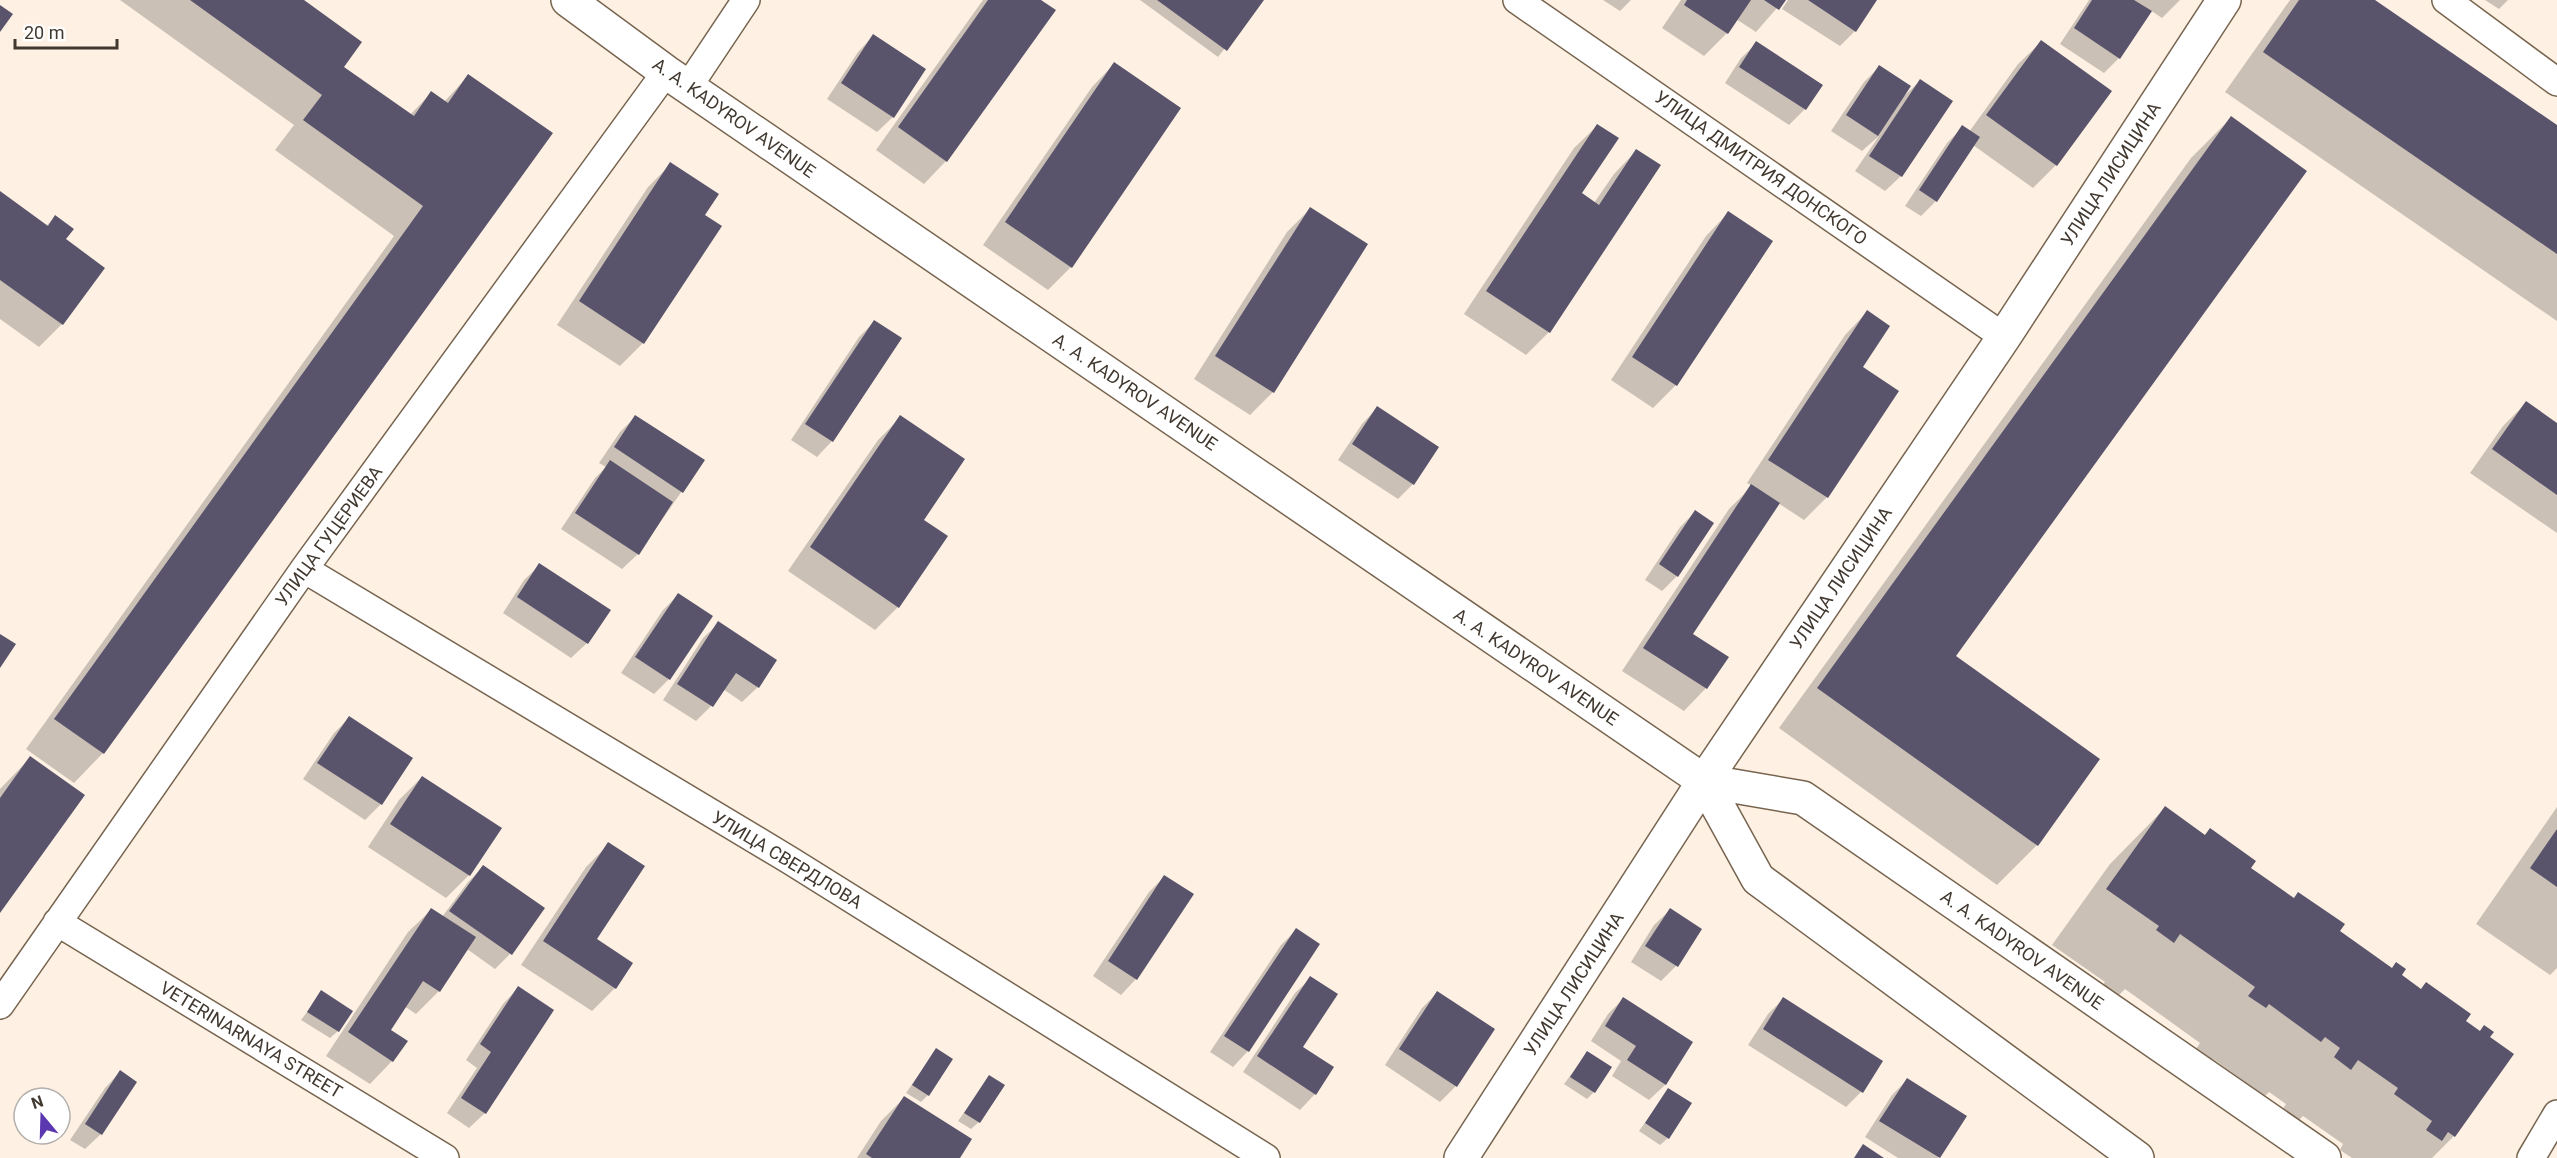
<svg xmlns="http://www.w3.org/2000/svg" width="2557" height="1158" viewBox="0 0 2557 1158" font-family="Roboto,sans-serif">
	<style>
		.shadow { fill: #0003 }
		.building { fill: #59546c }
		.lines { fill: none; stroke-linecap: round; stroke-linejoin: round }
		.street-casing { stroke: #77644f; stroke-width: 30 }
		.secondary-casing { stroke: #77644f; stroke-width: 36 }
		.street { stroke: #fff; stroke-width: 27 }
		.secondary { stroke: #fff; stroke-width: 33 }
		.labels { text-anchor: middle; stroke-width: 6; stroke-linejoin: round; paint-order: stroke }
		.street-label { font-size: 18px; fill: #41382f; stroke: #fff }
	</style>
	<rect width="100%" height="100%" fill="#fef1e3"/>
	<!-- shadow -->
	<path class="shadow" d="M120,0h181l41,67 68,48 21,-22 13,9 24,-26 3,165 -368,512 -29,30 -48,-34 368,-513 -119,-86 19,-25z
		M983,0h55l-92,161 -22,23 -48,-34z
		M1140,0h122l-44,57z
		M1603,0h28l-11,11z
		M1681,0h103l-28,32 -20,-13 -9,14 -23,23 -42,-28z
		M1788,0h88l-21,31 -15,15 -58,-37z
		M2089,0h91l-18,18 -12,-8 -31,48 -15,15 -44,-29z
		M2290,0h82l185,127v194l-332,-229z
		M2485,0h23l-9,9z
		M873,36l20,81 -16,15 -50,-33 31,-47z
		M2041,42l69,50 -54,73 -23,23 -60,-43 -37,56 -15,15 -16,-10 42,-63 16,-16 6,5 49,-68z
		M1757,43l64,42 -17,25 -15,15 -64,-42 16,-25z
		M1114,64l-43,203 -23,23 -65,-45 109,-158z
		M1879,67l25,29 16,-15 -19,95 -16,15 -30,-20 24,-35 -17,15 -31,-20 33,-49z
		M2231,118l-277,539 83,188 -40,40 -218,-157 412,-570z
		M1597,126l-17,68 14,9 20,-29 22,-23 23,15 -110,166 -23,23 -62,-41 110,-166z
		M671,164l32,52 -60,127 -23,23 -63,-41 91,-138z
		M0,193l46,33 9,-9 9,22 39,29 -41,56 -23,23 -39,-28z
		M1310,209l56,36 -93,147 -23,23 -56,-36 93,-147z
		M1728,213l-52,172 -23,23 -42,-28 95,-144z
		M1867,312l-6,56 36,23 -70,106 -23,23 -26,-17 -87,131 35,23 -20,31 -22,23 -62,-40 107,-162 23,-23 -5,-3 98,-148z
		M874,322l26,17 -68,102 -15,16 -26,-17 68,-103z
		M2526,403l31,22v108l-87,-60 33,-47z
		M1377,408l36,76 -15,15 -60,-39 24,-36z
		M635,417l68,44 -65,93 -16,15 -61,-40 34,-51 11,-11 -7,-4 21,-31z
		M901,417l-3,190 -23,23 -87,-59 90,-131z
		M1695,512l-18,64 -15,15 -17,-11 35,-53z
		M540,565l68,45 -21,33 -16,15 -68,-45 21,-33z
		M678,595l-9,84 -15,15 -33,-21 42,-63z
		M719,623l39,64 -16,15 -19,-13 -12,17 -15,15 -33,-21 40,-62z
		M349,718l62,40 -31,47 -15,15 -62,-41 31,-46z
		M30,758l-30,152v-121z
		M422,777l78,52 -31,46 -23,23 -78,-51 31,-47z
		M2557,807v161l-7,7 -74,-51z
		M2165,808l39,28 6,-6 39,38 230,164 5,-6 4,12 -34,98 -22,22h-80l-12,-8 3,-6 -40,-28 -8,8 -15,-11 6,-9 -17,-12 -4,4 -52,-37 -4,4 -15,-11 6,-9 -75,-54 -8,8 -15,-11 3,-4 -53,-37 58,-81z
		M609,844l-14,95 36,24 -16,25 -23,23 -71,-46 65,-98z
		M483,867l27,87 -15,15 -28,-20 -28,42 -23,23 -12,-8 -15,24 3,31 -22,23 -44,-28 82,-124 23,-22 11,7 26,-35z
		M1164,877l-28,102 -15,16 -28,-19 56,-84z
		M1670,910l30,20 -24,36 -15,15 -30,-19 23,-37z
		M1296,930l-48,121 -15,16 -23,-15 71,-107z
		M1311,978l-10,69 14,47 -15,16 -57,-38 52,-79z
		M518,988l-33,125 -16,15 -22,-15 30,-45 -11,-8 37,-56z
		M322,992l16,39 -8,7 -29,-18z
		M1437,993l56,36 -37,57 -16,16 -55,-37 37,-57z
		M1784,998l97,63 -20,31 -15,15 -98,-62 20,-31z
		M1623,999l68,44 -26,42 -16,15 -37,-24 9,-15 -30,-20 17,-27z
		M936,1050l-8,45 -7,7 -15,-9z
		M1587,1053l7,39 -7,7 -23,-15z
		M120,1072l15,10 -34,52 -16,15 -15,-9 35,-52z
		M989,1077l-10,45 -8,7 -13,-8z
		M1907,1080l58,37 -27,41h-40l-33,-21 27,-42z
		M1668,1090v48l-8,7 -21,-14z
		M904,1098l54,60h-101l24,-37z"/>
	<!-- building -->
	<path class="building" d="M190,0h114l58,42 -18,25 70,49 17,-25 17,12 20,-29 85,59 -449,621 -50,-35 369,-513 -120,-86 19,-25z
		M988,0h53l15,10 -109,152 -49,-35z
		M1157,0h107l-37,51z
		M1687,0h64l-23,34 -44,-29z
		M1764,0h22l-7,10z
		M1808,0h69l-21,32z
		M2092,0h42l18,11 -32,48 -46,-31z
		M2299,0h76l182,125v129l-294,-202z
		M0,5l13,9 -13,18z
		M873,34l53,35 -32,49 -53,-35z
		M2041,40l71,51 -55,75 -71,-51z
		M1756,41l67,44 -17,25 -67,-43z
		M1114,62l67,46 -109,160 -67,-46z
		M1879,65l32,21 -33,50 -32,-21z
		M1920,79l33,22 -51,76 -33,-21z
		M2231,116l76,55 -351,485 144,103 -62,87 -221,-158z
		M1597,124l22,14 -37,55 17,12 37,-56 25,16 -111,168 -64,-42z
		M1962,125l18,12 -43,65 -18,-12z
		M670,162l49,32 -14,21 17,11 -78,118 -65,-43z
		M0,191l48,35 7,-11 19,14 -8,10 39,29 -42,57 -63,-45z
		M1310,207l58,37 -94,149 -59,-37z
		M1728,211l45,30 -96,145 -45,-29z
		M1867,310l23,16 -27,41 36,24 -71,107 -60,-38z
		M874,320l28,18 -69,104 -28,-18z
		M2526,401l31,22v72l-65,-46z
		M1377,406l62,41 -25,38 -62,-41z
		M635,415l70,45 -22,33 -69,-46z
		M900,415l65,44 -41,61 24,16 -49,72 -89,-61z
		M610,460l63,42 -34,53 -64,-42z
		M1751,484l29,19 -87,131 36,23 -22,32 -64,-41z
		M1695,510l19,13 -36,54 -19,-13z
		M539,563l72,47 -23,34 -71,-47z
		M678,593l35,23 -43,64 -35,-23z
		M718,621l59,39 -18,28 -23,-15 -23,34 -36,-23z
		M0,634l16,10 -16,24z
		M349,716l64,42 -31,47 -65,-42z
		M30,756l55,39 -85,118v-115z
		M422,776l80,52 -32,48 -80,-52z
		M2165,806l40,29 5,-7 46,33 -5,7 43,30 4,-6 47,32 -5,7 52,37 4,-6 10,7 -4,6 19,14 5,-7 45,32 -5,7 14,10 4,-6 10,7 -4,5 24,17 -59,83 -7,-5 -6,9 -16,-11 6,-9 -38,-27 4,-6 -40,-28 -7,10 -17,-13 6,-9 -15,-11 -4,5 -52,-38 -3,4 -18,-12 7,-9 -75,-53 -6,9 -18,-13 3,-4 -53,-37z
		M2557,829v58l-27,-19z
		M608,842l37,24 -48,73 36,24 -17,26 -73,-48z
		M483,865l62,43 -33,47 -63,-44z
		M1164,875l30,19 -57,86 -29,-19z
		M431,908l45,29 -36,55 -17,-11 -32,49 17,11 -15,21 -45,-30z
		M1670,908l32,21 -24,38 -33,-21z
		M1296,928l24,16 -71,108 -25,-16z
		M1310,976l28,18 -35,53 31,20 -18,28 -59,-39z
		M518,986l36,24 -68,104 -25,-16 30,-46 -11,-8z
		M321,990l32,21 -14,21 -32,-20z
		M1437,991l58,38 -38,58 -58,-38z
		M1623,997l70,45 -27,43 -39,-25 9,-14 -31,-20z
		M1783,997l100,64 -20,32 -100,-64z
		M936,1048l17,11 -24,37 -17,-11z
		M1587,1051l25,16 -17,26 -25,-16z
		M120,1070l17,12 -35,53 -17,-11z
		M989,1075l16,10 -25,38 -16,-10z
		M1907,1078l60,38 -27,42 -61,-37z
		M1668,1088l24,15 -23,36 -24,-16z
		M904,1096l68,43 -12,19h-88l-6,-4z
		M1863,1144l21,14h-30z"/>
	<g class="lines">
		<!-- street casing -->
		<g class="street-casing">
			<path id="street" d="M1517,0l487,337
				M2446,0l111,82
				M688,87l58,-87
				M304,569l487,292 475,297
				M57,922l388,236
				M0,1005l304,-436 362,-497
				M2531,1158l26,-44"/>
		</g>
		<!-- secondary casing -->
		<g class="secondary-casing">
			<path id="secondary" d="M568,0l98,72 1038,709 99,17 521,360
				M1704,781l54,98 379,279
				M1461,1158l243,-377 300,-444 220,-337"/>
		</g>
		<!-- street -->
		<use href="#street" class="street"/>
		<!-- secondary -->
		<use href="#secondary" class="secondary"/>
	</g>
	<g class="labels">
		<!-- street labels -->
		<g class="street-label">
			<text transform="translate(734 118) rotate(35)" y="6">A. A. KADYROV AVENUE</text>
			<text transform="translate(1761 168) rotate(35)" y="6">УЛИЦА ДМИТРИЯ ДОНСКОГО</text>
			<text transform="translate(2111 174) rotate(-57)" y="6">УЛИЦА ЛИСИЦИНА</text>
			<text transform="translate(1135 392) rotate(34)" y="6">A. A. KADYROV AVENUE</text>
			<text transform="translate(329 536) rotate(-54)" y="6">УЛИЦА ГУЦЕРИЕВА</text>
			<text transform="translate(1841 578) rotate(-56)" y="6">УЛИЦА ЛИСИЦИНА</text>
			<text transform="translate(1536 667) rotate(34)" y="6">A. A. KADYROV AVENUE</text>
			<text transform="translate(787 860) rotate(31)" y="6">УЛИЦА СВЕРДЛОВА</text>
			<text transform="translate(2022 950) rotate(35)" y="6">A. A. KADYROV AVENUE</text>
			<text transform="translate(1574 984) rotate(-57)" y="6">УЛИЦА ЛИСИЦИНА</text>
			<text transform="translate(251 1040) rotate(31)" y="6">VETERINARNAYA STREET</text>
		</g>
	</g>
	<!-- north arrow -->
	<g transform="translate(42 1116) rotate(341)"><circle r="28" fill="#ffffff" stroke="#b3afac" stroke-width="1.5"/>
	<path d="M0-4.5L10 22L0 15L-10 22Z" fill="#5c38b0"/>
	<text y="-9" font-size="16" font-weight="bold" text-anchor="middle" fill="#41382f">N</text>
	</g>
	<!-- scale -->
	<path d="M15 39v9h102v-9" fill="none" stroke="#41382f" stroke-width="3"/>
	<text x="24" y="39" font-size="18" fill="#41382f" stroke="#ffffff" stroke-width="4.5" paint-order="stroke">20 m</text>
</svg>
